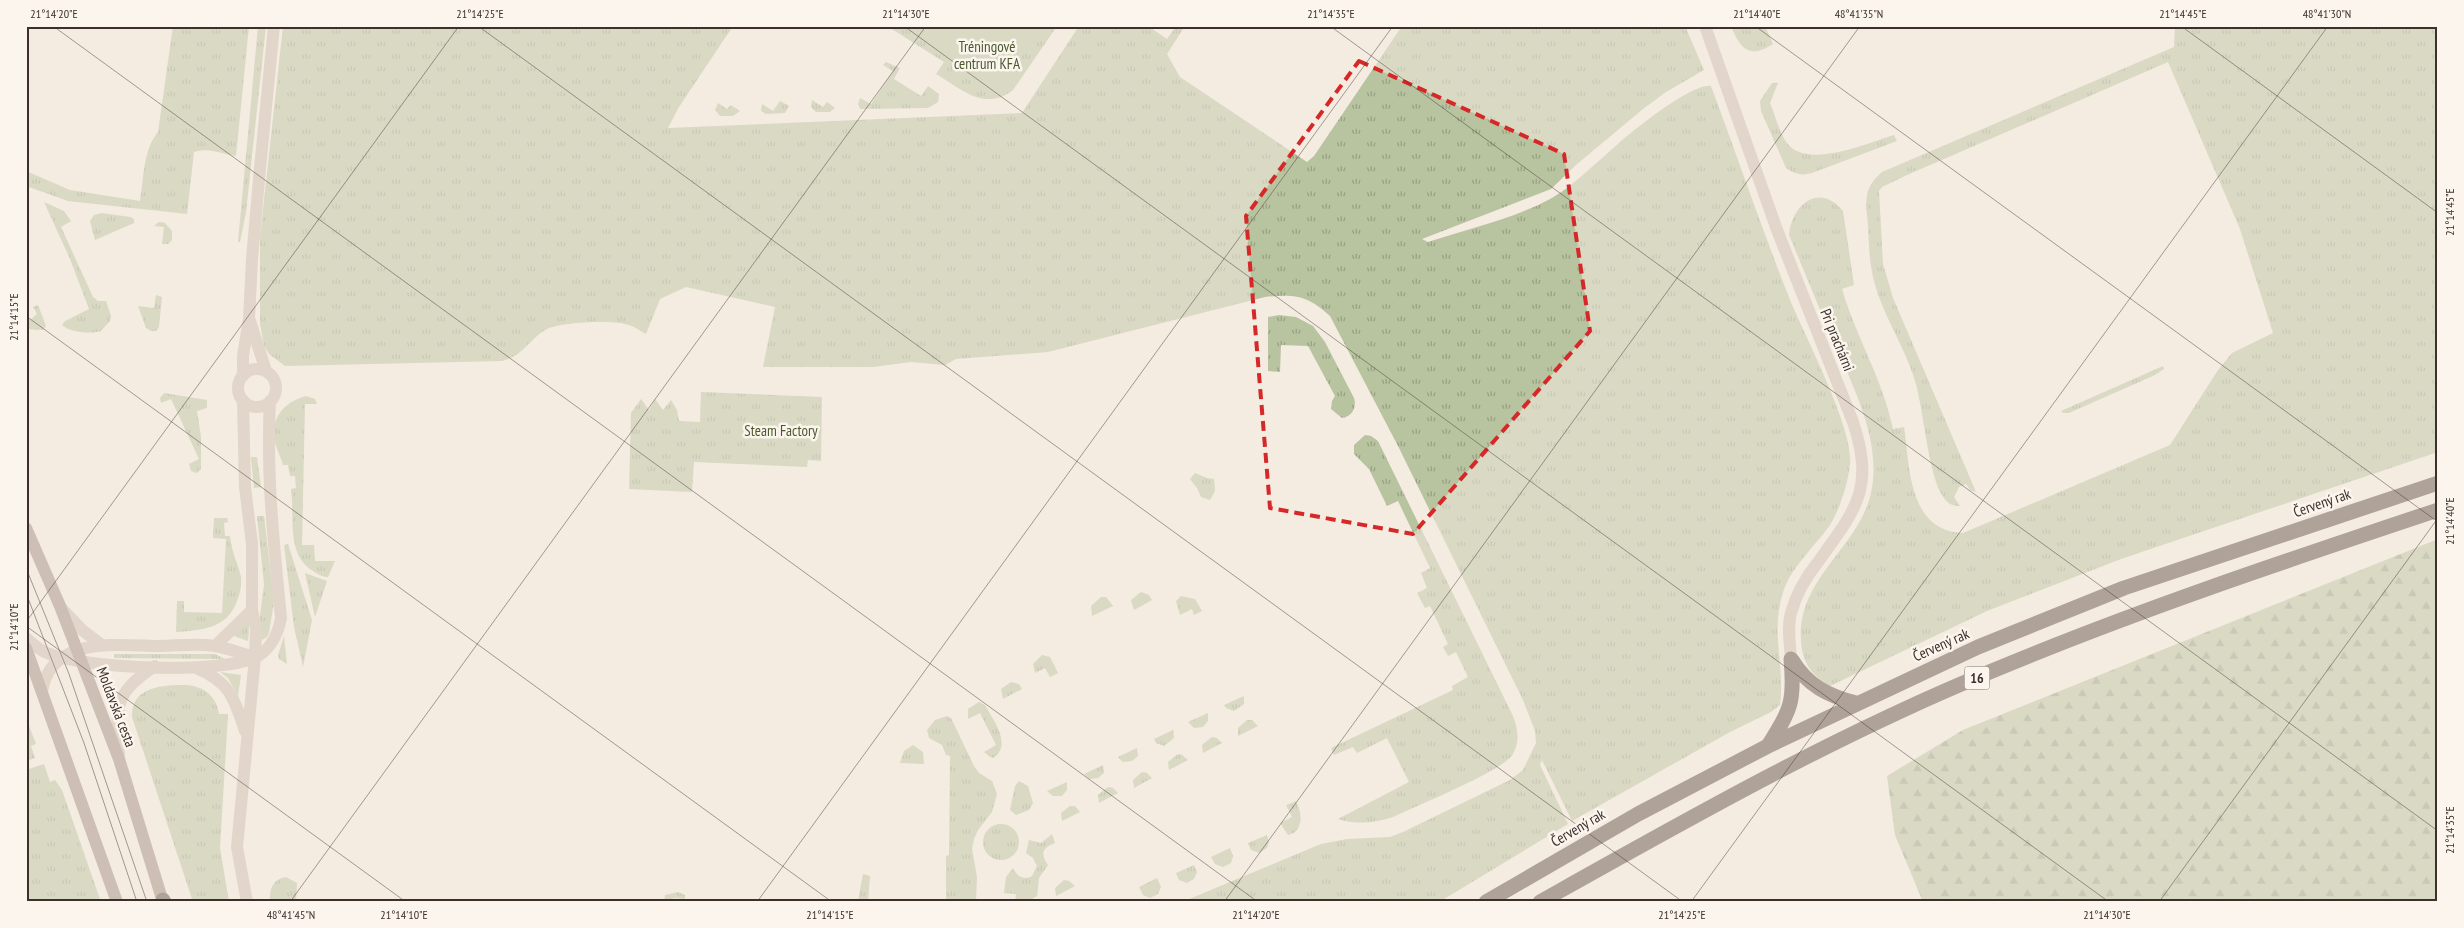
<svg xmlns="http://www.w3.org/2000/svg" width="2464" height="928" viewBox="0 0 2464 928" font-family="'PT Sans Narrow',sans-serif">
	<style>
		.grass { fill: url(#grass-tufts) }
		.forest { fill: url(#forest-firs) }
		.garden { fill: #b8c4a0 }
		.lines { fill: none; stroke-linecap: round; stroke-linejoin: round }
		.street { stroke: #cdbbac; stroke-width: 12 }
		.secondary { stroke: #a18a7d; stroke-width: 12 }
		.highway { stroke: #5c4a42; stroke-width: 15 }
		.tram { stroke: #3b302b; stroke-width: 1 }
		.marked { fill: none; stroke: #d62828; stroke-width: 4; stroke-dasharray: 10 6; stroke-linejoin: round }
		.ticks { fill: none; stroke: #3b302b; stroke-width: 1; stroke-opacity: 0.45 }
		.labels { text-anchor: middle; stroke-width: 5; stroke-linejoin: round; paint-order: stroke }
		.shield { fill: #fbf5ee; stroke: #756b66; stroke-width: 1 }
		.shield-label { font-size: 14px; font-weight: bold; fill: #3b302b }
		.park-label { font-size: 15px; fill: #4a5a2e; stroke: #fbf5ee }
		.street-label { font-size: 15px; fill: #3b302b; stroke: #fbf5ee }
		.neatline { fill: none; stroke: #3b302b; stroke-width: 2 }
		.ticks-label { font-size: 12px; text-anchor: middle; fill: #3b302b }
	</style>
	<defs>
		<pattern id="grass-tufts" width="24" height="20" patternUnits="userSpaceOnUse" patternTransform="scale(1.25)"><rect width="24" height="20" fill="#b8c4a0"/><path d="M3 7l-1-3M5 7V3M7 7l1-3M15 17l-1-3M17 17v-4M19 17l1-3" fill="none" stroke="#97a083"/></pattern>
		<pattern id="forest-firs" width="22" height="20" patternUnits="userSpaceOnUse" patternTransform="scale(1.25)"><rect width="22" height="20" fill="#b8c4a0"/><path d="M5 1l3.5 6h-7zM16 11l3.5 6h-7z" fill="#97a083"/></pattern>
	</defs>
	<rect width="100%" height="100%" fill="#f4ebe1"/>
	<!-- grass -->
	<path class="grass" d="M173,26h76l-13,130c-15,-2 -27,-9 -42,-4l-7,62 -119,-13 -42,-15v-15l44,19 70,11c4,-23 3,-51 18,-69z
		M258,26h8l-20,186 -6,30h-2z
		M283,26h450l-54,81 -11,21 354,-15 57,-87h69l19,13 9,-13h9l-18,28 13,23 127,85 7,-6 88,-130h283l19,44 -38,22 -23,17 -67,56 -25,24 -129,50 6,3c40,-13 85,-23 122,-43 21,-11 50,-40 68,-55 16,-14 74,-61 93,-58 26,70 50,140 77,209 15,38 66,133 62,169 -2,19 -10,45 -20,61 -16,23 -41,43 -48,71 -11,37 3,72 -2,109l-9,7 -41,20 -158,89 -30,-61 -2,5 28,59 -129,78h-257l139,-58 26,-5 43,-2 13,-5 107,-52 13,-10 13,-27 -1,-12 -12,-31 -125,-254 -68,-130c-23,-21 -35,-22 -65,-19l-217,55 -92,7 -11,6 -34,-3 -38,5h-110l12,-60 -89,-20 -26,12 -14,35c-7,-4 -14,-9 -21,-10 -15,-4 -67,-2 -80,6 -17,11 -21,25 -43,31l-217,5 -16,-12 -5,-8 -4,-22v-87z
		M887,26h170l-44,64c-28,22 -52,-1 -77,-16l8,-12z
		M1731,26h34l8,18c-24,16 -33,4 -42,-18z
		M2175,26h263v426l-317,107 -134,52 -157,75c-18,-10 -28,-24 -29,-45 -4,-63 57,-92 70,-148 12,-54 -21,-112 -41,-160 -14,-32 -27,-65 -41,-98 3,-31 30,-53 54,-24l11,74 -12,4c14,48 41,91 51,140l11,-2c6,40 4,104 59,106l207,-88 48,-75 14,-17 41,-20 -33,-104 -72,-167 -261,113 -25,12 -3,4 4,73 10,34 83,194 -6,-2 -4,-6 -7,3 -5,10 6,9c-7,0 -12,-2 -16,-8 -16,-21 -20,-88 -29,-117 -11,-37 -36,-71 -43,-109 -3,-15 -3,-31 -4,-46 -2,-24 -6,-37 14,-54l292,-125z
		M886,62l14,6 -6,11 27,17 7,-10 11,8 -1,8 -10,6 -68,1 -2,-5 2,-6 11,6 22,-33 -10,-6z
		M1772,83h6l-8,20c5,12 9,29 17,40 20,27 80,0 107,-8l3,6 -85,32c-11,3 -17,1 -26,-5l-25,-57 -1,-10z
		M812,100l11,7 4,-5 8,6 -5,4h-14l-5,-5z
		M780,101l9,5 -4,7 -19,1 -5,-3 1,-7 11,7z
		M718,103l9,6 4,-4 9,6 -7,5h-13l-5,-6z
		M44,202l20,9 7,10 -10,6 32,70 5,4h8l5,15 -1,5 -9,10c-11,3 -30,2 -39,-6l3,-4 24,-12 -19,-50z
		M102,213l28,4 4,2v4l-39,17 -5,-19 4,-6z
		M159,222l6,1 7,8v9l-4,4h-6l2,-17 -10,-1z
		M156,295l6,2 -3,30 -3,4h-5l-5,-3 -8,-22 16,2z
		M38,305l8,21 -3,4 -17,-1v-14l4,5 7,-6 -4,-7z
		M1279,315l17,2 17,9 12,16 29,56c3,9 -2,19 -12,20l-11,-9 1,-8 3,-5 -27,-50 -27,-1 -1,27 -12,-1v-54z
		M2163,366l1,3 -9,6 -86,38h-6l-2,-2z
		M701,392l121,5 -1,64 -13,-1 -1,7 -113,-5 -2,30 -63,-3 2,-76 10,-14 8,11 6,-11 8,11 8,-10 6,10 2,11 21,1z
		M164,393l43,7v8l-10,3 4,26v32l-4,4 -6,-2 -2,-7 10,-5 -28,-60 -10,4 -1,-5z
		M306,396l9,3 2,5h-12l-3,141h12l1,16h20l-7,16c-7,0 -12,-4 -18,-8 -24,-18 -15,-53 -19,-80l5,-1 -1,-12h-5l-2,-11h-5c-2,-8 -6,-15 -8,-22 -6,-24 9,-41 31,-47z
		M1365,435l6,1 7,5 135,275c5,13 7,25 0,38 -8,16 -99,53 -120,63 -17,6 -37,8 -55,2l71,-37 -22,-44 -30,15 -4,-6 -19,8 -3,-7 122,-58 -1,-4 16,-9 -12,-25 -8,4 -5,-9 5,-3 -18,-38 -5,2 -8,-15 10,-5 -6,-15 9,-5 -32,-67 -11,5 -18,-37 -15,-15v-9z
		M251,457h6l4,30 -7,1z
		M1195,473l12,5 7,1 1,12 -5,9 -9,-3 -4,-9 -7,-9z
		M257,516h7l10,86 -5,31 -2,4 -5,3 -4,-8 6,-48z
		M214,518h13l1,4 -4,1 1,13h5c1,15 8,27 11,41 1,8 -1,17 -4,24 -10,28 -35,29 -61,31l1,-31h7v11l38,1 4,-74 -13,-1z
		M288,544l24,76 -9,47 -9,-40 -10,-82z
		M305,573l22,8 -12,36z
		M1141,592l8,3 3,5 -18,10 -3,-10z
		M1181,596l14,3 7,12 -8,4 -2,-6 -12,6 -4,-14z
		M1101,597h5l7,9 -21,10 -1,-10z
		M250,616l-2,25 -14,-5z
		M284,636l3,28 -8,-5 -1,-4z
		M114,654h101l10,5 -111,-1z
		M1042,655l8,2 8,16 -8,4 -5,-9 -10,5 -2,-9z
		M220,672l21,3 -3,21 -10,-18z
		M1011,682l8,2 3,5 -19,10 -2,-10z
		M187,685c18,2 29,11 32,29h9l-8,134 9,54h-36l-61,-185c-1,-31 31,-32 55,-32z
		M1244,696v8l-10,7 -8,-3 -2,-3z
		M979,702l6,3c8,15 28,40 8,53l-3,-1 -6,-5 12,-7 -16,-32 -12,6v-10z
		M1208,713v8l-5,6 -9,1 -6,-6z
		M947,716l4,2 23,48 5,7 13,8 5,13 -5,18 -14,18 -4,9 -2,10 5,28 -1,25h-30v-46l3,-1 1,-99 -4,-1 -4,-10 -13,-7 -2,-8 8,-10z
		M26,718l10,26 -5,2 4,12 -9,3z
		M1247,720h5l6,6 -20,10v-8z
		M1173,730l1,8 -10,8 -8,-3 -2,-4z
		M1212,737l5,1 5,5 -19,10 -1,-8z
		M913,745l10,7 1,12 -24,-1 4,-12z
		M1137,748l1,8 -6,5 -9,1 -5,-5z
		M1178,754l4,1 6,5 -19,10 -1,-8z
		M44,764l6,18 5,-2 7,10 39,112h-75v-132z
		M1103,765l1,8 -6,5 -9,1 -5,-5z
		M1142,772l5,1 5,5 -18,10 -1,-8z
		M1019,781l9,5 5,17 -4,7 -13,5 -6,-5 5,-24z
		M1067,782v8l-5,6h-9l-6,-5z
		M1108,787l5,1 5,5 -19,10 -1,-8z
		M1296,801c5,11 8,22 -2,32l-6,2 -8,-12 12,-6 -6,-12z
		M1070,806h5l5,6 -18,9 -1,-8z
		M983 842a18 18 0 1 1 36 0a18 18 0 1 1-36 0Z
		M1052,834l3,9c-13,5 -15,11 -7,22l-9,13 -2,18 -10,6h-12l1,-8 -12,-1 2,-16 7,-9c4,8 10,13 19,8l5,-10 -4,-8 -7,-5 3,-13 12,3z
		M1267,835l2,7 -2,6 -8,5 -8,-3 -3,-7z
		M1230,848l3,8 -2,7 -8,4 -8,-3 -4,-7z
		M1194,865l3,7 -3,7 -7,4 -8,-3 -3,-7z
		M863,874l7,2 -2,26 -10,-1z
		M286,877l11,6 -1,19h-26c-1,-13 3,-23 16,-25z
		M1157,878l4,9 -3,7 -8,4 -7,-3 -4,-8z
		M1064,880l5,1 6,5 -19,10 -1,-8z
		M678,892l7,3v4l-12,-1 -1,4h-8l1,-7z"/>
	<!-- forest -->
	<path class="forest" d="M2438,539v363h-515l-28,-67 -8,-59 76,-46z"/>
	<!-- garden -->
	<path class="garden" d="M903,26h139l-42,64z"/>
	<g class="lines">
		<!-- street -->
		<path class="street" d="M1705,26l72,204 76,192c22,67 3,87 -35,140 -12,15 -22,32 -27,51 -4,14 -1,31 0,46
			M250,321l16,50
			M238 388a19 19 0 1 1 38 0a19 19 0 1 1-38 0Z
			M243,376v-20l6,-37 3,-60 8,-91 14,-142
			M243,400l2,87 7,57v66l4,18 -1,29 -18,190 10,55
			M61,608l21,22 20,15
			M26,638c7,6 13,12 21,15 38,16 170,21 207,5 16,-7 24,-24 27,-40 -7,-72 -15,-144 -11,-217
			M215,646l37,-36
			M196,668c34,14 38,30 49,63
			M42,692c8,-56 74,-47 115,-46 19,0 39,-3 58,0 13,2 27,8 40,11
			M119,754c-3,-47 -6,-60 36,-88"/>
		<!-- secondary -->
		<path class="secondary" d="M26,528l34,78 59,153 44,143
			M26,648l91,254"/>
		<!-- highway -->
		<path class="highway" d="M1792,660c15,25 36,36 64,43
			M1768,746c23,-37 27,-44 23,-87
			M163,900l1,2
			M1486,902l152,-88 130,-68 210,-99 146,-59 314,-105
			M1540,902c148,-83 296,-167 452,-231 146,-61 296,-111 446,-161"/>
		<!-- tram -->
		<path class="tram" d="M26,568l43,106 78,228
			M26,593l58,150 53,159"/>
	</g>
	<!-- marked area -->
	<path d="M0 0H2464V928H0ZM1359,61l205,93 26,177 -177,203 -143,-26 -24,-292z" fill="#f4ebe1" fill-opacity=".55" fill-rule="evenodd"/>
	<path class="marked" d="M1359,61l205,93 26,177 -177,203 -143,-26 -24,-292z"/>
	<!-- ticks -->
	<path class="ticks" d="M53,26l1205,876M478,26l1205,876M904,26l1205,876M1330,26l1108,805M1755,26l683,496M2181,26l257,187M26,316l806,586M26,622l433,-596M26,626l380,276M290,902l636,-876M757,902l636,-876M1224,902l636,-876M1691,902l637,-876M2159,902l279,-384"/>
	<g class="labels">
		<!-- shield labels -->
		<rect class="shield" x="1964.5" y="666.5" width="25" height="23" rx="4"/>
		<g class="shield-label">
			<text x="1977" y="683">16</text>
		</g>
		<!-- park labels -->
		<g class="park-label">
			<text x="987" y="52">Tréningové<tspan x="987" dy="17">centrum KFA</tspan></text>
			<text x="781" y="436">Steam Factory</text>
		</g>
		<!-- street labels -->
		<g class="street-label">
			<text transform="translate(1837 340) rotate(68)" y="5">Pri prachárni</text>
			<text transform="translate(2322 503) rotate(-19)" y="5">Červený rak</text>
			<text transform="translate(1941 645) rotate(-24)" y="5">Červený rak</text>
			<text transform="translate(116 707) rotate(69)" y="5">Moldavská cesta</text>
			<text transform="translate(1578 828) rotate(-30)" y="5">Červený rak</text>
		</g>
	</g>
	<!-- border -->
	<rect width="2464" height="928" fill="none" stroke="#fbf5ee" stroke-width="55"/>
	<rect x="28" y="28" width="2408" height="872" class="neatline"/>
	<g class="ticks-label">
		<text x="54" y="18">21°14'20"E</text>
		<text x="480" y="18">21°14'25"E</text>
		<text x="906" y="18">21°14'30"E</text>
		<text x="1331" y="18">21°14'35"E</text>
		<text x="1757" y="18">21°14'40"E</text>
		<text x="1859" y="18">48°41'35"N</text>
		<text x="2183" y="18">21°14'45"E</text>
		<text x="2327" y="18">48°41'30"N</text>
		<text transform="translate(2450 212) rotate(-90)" y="4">21°14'45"E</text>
		<text transform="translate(14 317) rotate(-90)" y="4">21°14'15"E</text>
		<text transform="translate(2450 521) rotate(-90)" y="4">21°14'40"E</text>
		<text transform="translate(14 627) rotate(-90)" y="4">21°14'10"E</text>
		<text transform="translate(2450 830) rotate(-90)" y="4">21°14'35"E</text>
		<text x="291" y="919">48°41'45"N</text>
		<text x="404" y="919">21°14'10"E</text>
		<text x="830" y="919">21°14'15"E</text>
		<text x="1256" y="919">21°14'20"E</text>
		<text x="1682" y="919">21°14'25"E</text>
		<text x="2107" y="919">21°14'30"E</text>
	</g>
</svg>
